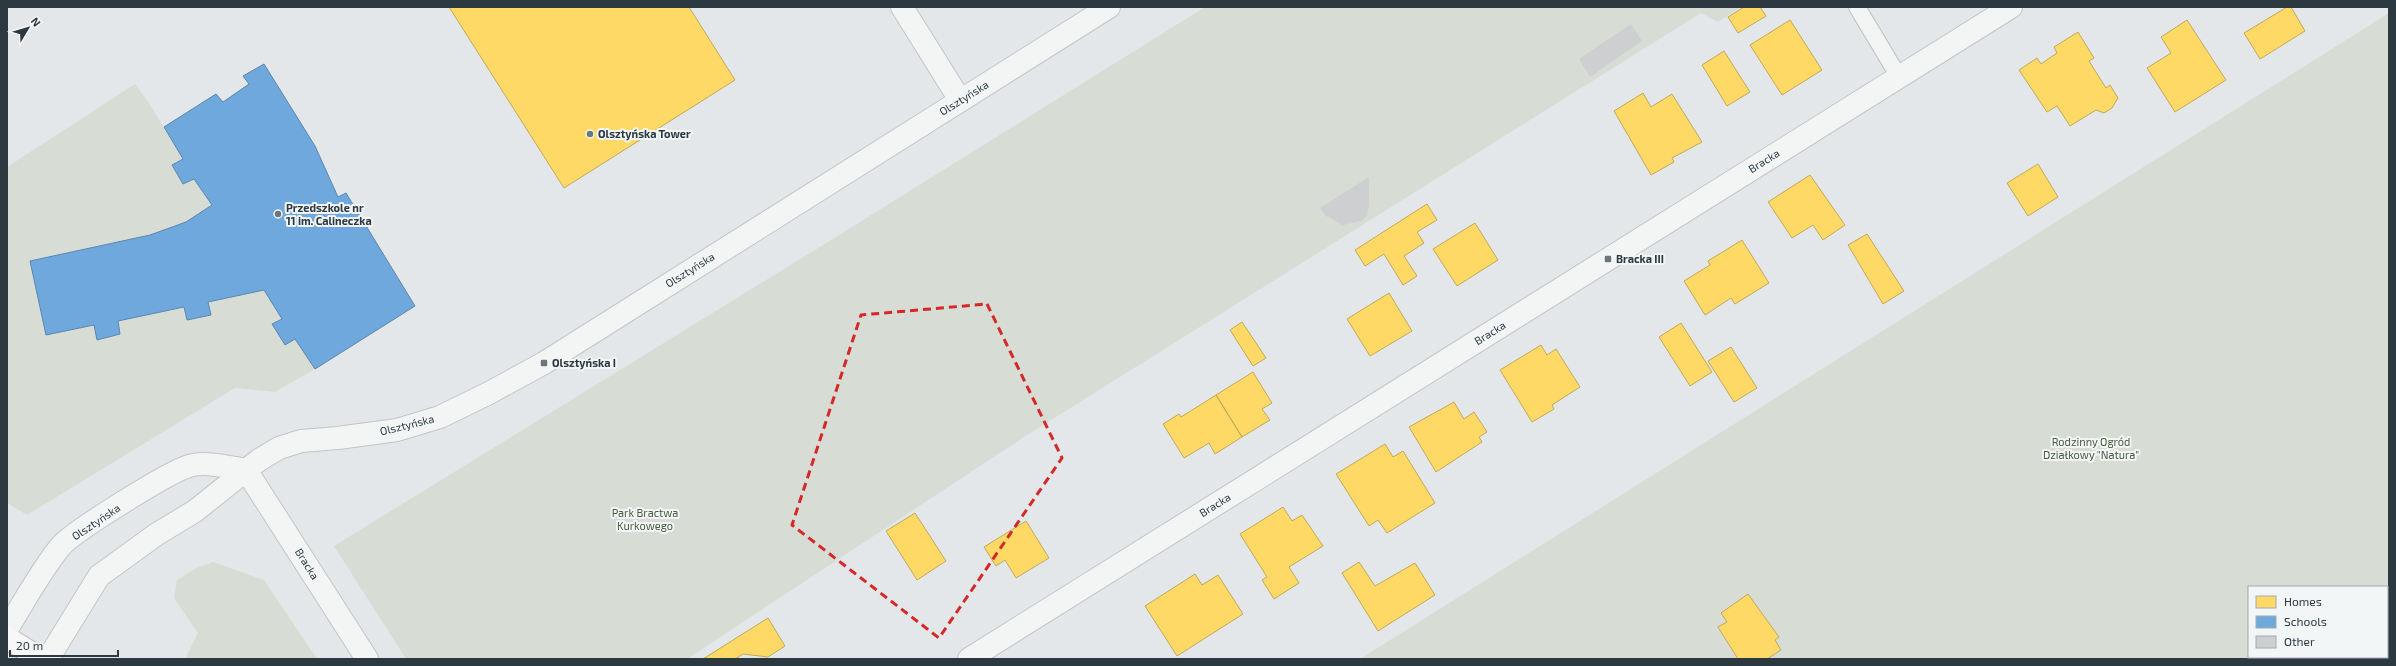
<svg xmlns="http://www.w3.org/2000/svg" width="2396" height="666" viewBox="0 0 2396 666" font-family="'Exo 2',sans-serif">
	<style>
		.green { fill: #d7dcd5; fill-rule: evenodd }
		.homes { fill: #ffd966; stroke: #c0a95b }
		.schools { fill: #6fa8dc; stroke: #5b87ae }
		.building { fill: #cdcfd1 }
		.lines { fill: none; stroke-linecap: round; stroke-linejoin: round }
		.service-casing { stroke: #c2c5c7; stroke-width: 18 }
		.minor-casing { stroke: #c2c5c7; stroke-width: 24 }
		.primary-casing { stroke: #c1c4c6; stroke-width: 24 }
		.service { stroke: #f3f5f5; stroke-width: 16 }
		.minor { stroke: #f3f5f5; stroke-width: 22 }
		.primary { stroke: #f7f7f7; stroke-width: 22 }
		.marked { fill: none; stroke: #d62828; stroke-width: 3; stroke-dasharray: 8 5; stroke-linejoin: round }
		.poi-dot { fill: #6c767c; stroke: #f2f6f7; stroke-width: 1.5 }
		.labels { text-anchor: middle; stroke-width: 4; stroke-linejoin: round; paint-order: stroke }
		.street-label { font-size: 11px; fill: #2c3941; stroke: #f2f6f7 }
		.poi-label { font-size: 11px; font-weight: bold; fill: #2c3941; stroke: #f2f6f7; text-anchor: start }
		.park-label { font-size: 11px; fill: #495b3b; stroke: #f2f6f7 }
	</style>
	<rect width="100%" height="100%" fill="#e4e7e9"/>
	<!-- green -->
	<path class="green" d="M1205,7h536l-23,15 -17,-9 -677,424 -337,222h-281l-72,-113 489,-301z
		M2389,13v646h-1029zM2249,587h138v70h-138z
		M135,84l14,19 34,56 -11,6 11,19 11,-5 18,26 -26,17 -36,13 -120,26 16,74 48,-10 3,15 23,-6 -2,-13 66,-14 3,13 24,-5 -3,-13 56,-12 18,29 -10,5 12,21 11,-6 20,30 -40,23 -40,-4 -208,127 -20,-12v-336z
		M213,562l51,18 53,79h-132l13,-26 -24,-35 3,-18 19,-12z"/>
	<!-- homes -->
	<path class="homes" d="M449,7h240l46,73 -171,108z
		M1744,7h16l6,9 -28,17 -10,-16z
		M2287,7h4l14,24 -45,28 -16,-26z
		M1790,20l32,50 -40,25 -32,-50z
		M2187,20l39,60 -51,32 -28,-44 24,-15 -10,-16z
		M2078,32l16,26 -5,3 17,27 4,-3 8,13 -6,10 -8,5 -8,-3 -26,16 -13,-20 -10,6 -28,-42 18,-12 4,6 16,-11 -3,-6z
		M1724,51l26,41 -23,14 -25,-41z
		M1643,93l8,14 21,-13 30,48 -30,16 2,4 -23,13 -37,-64z
		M2038,164l20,33 -30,19 -21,-33z
		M1810,175l35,50 -22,15 -10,-15 -21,13 -24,-36z
		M1427,204l10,16 -20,12 7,11 -20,13 13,20 -14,9 -19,-31 -19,12 -10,-16z
		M1475,223l23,37 -41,26 -24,-37z
		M1867,234l37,57 -21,13 -35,-59z
		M1742,240l27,43 -34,21 -4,-6 -26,17 -21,-34 26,-16 -2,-4z
		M1389,293l23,38 -42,25 -23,-37z
		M1242,322l24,36 -13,8 -23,-36z
		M1681,323l31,49 -22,14 -31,-49z
		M1541,345l6,10 9,-6 24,38 -28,18 2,4 -22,13 -32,-52z
		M1731,347l26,41 -23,14 -26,-41z
		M1253,372l19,31 -10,6 8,11 -28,17 -26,-42z
		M1216,395l26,42 -27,17 -6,-11 -25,15 -21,-34 16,-10 2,3z
		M1454,402l10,17 10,-7 13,20 -8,5 3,5 -46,30 -27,-45z
		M1385,444l8,13 10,-6 32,52 -48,30 -9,-13 -9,6 -33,-52z
		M1283,507l9,14 10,-6 21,31 -34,21 10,16 -25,16 -12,-19 5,-3 -27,-43z
		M915,513l31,48 -29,19 -31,-49z
		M1026,521l23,37 -33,20 -11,-18 -9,6 -12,-19z
		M1359,562l16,24 40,-23 20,32 -57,36 -36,-58z
		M1195,574l7,11 16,-10 25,39 -66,42 -32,-50z
		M1748,594l31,43 -4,3 6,10 -14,9h-29l-20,-32 9,-5 -6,-9z
		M768,618l17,28 -17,11 -25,-3 -8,5h-32z"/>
	<!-- schools -->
	<path class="schools" d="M264,64l51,82 23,51 8,-4 69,113 -100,63 -20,-30 -10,6 -13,-21 10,-5 -18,-29 -56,12 3,13 -24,5 -3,-13 -66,14 2,13 -23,6 -3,-15 -48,10 -16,-74 120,-26 36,-13 26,-17 -18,-26 -11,5 -11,-19 11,-6 -19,-32 52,-33 7,8 26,-18 -6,-8z"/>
	<!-- building -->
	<path class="building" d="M1631,24l11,17 -52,36 -11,-18z
		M1369,177v29l-2,10 -6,5 -18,4 -17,-9 -6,-8z"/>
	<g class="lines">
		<!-- service casing -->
		<g class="service-casing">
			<path id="service" d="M1857,7l42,70"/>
		</g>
		<!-- minor casing -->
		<g class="minor-casing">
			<path id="minor" d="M902,7l58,93
				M246,470l121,189
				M7,629c17,-27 33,-57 53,-82 12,-15 109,-75 129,-81 17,-5 39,1 57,4
				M48,659l51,-83 58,-42 38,-23 64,-51 20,-12 22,-7 37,-3 59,-8 43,-13 49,-24 55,-30 565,-356
				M969,659l1042,-652"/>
		</g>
		<!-- primary casing -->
		<g class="primary-casing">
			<path id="primary" d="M7,638l34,21"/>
		</g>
		<!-- service -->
		<use href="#service" class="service"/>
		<!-- minor -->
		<use href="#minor" class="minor"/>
		<!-- primary -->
		<use href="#primary" class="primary"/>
	</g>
	<!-- marked area -->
	<path class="marked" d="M987,304l75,154 -123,180 -147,-113 69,-210z"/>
	<!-- markers -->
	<g class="poi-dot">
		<circle cx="590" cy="134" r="4"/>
		<circle cx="278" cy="214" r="4"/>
		<rect x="1604" y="255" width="8" height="8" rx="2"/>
		<rect x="540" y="359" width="8" height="8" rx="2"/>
	</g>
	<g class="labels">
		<!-- street labels -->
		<g class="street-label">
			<text transform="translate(964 98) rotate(-32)" y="4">Olsztyńska</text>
			<text transform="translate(1764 161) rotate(-32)" y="4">Bracka</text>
			<text transform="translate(690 270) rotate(-32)" y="4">Olsztyńska</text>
			<text transform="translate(1490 333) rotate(-32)" y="4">Bracka</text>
			<text transform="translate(407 425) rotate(-14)" y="4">Olsztyńska</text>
			<text transform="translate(1215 505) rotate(-32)" y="4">Bracka</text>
			<text transform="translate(96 522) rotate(-34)" y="4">Olsztyńska</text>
			<text transform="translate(307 564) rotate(58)" y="4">Bracka</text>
		</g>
		<!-- poi labels -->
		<g class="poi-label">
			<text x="598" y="138">Olsztyńska Tower</text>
			<text x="286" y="212">Przedszkole nr<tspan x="286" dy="13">11 im. Calineczka</tspan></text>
			<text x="1616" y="263">Bracka III</text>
			<text x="552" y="367">Olsztyńska I</text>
		</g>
		<!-- park labels -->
		<g class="park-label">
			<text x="2091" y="446">Rodzinny Ogród<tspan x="2091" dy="13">Działkowy "Natura"</tspan></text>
			<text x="645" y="517">Park Bractwa<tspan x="645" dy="13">Kurkowego</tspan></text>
		</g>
	</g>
	<!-- border -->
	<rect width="2396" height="666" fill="none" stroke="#2c3941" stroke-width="16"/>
	<!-- legend -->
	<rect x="2248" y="586" width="140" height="72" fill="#f2f6f7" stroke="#a3aaae"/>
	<rect x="2256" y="596" width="20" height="12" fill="#ffd966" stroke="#a3aaae"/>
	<text x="2284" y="606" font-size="12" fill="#2c3941">Homes</text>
	<rect x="2256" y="616" width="20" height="12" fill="#6fa8dc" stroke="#a3aaae"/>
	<text x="2284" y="626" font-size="12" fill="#2c3941">Schools</text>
	<rect x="2256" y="636" width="20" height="12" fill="#cdcfd1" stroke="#a3aaae"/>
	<text x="2284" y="646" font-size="12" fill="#2c3941">Other</text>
	<!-- north arrow -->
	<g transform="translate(28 28) rotate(52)" stroke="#f2f6f7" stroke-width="3" paint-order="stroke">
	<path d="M0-3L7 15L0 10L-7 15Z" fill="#2c3941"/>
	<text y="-6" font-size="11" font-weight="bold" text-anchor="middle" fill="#2c3941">N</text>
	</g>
	<!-- scale -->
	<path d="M10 650v6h108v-6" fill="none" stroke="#2c3941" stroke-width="2"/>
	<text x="16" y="650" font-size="12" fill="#2c3941" stroke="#f2f6f7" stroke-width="3" paint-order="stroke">20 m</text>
</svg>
